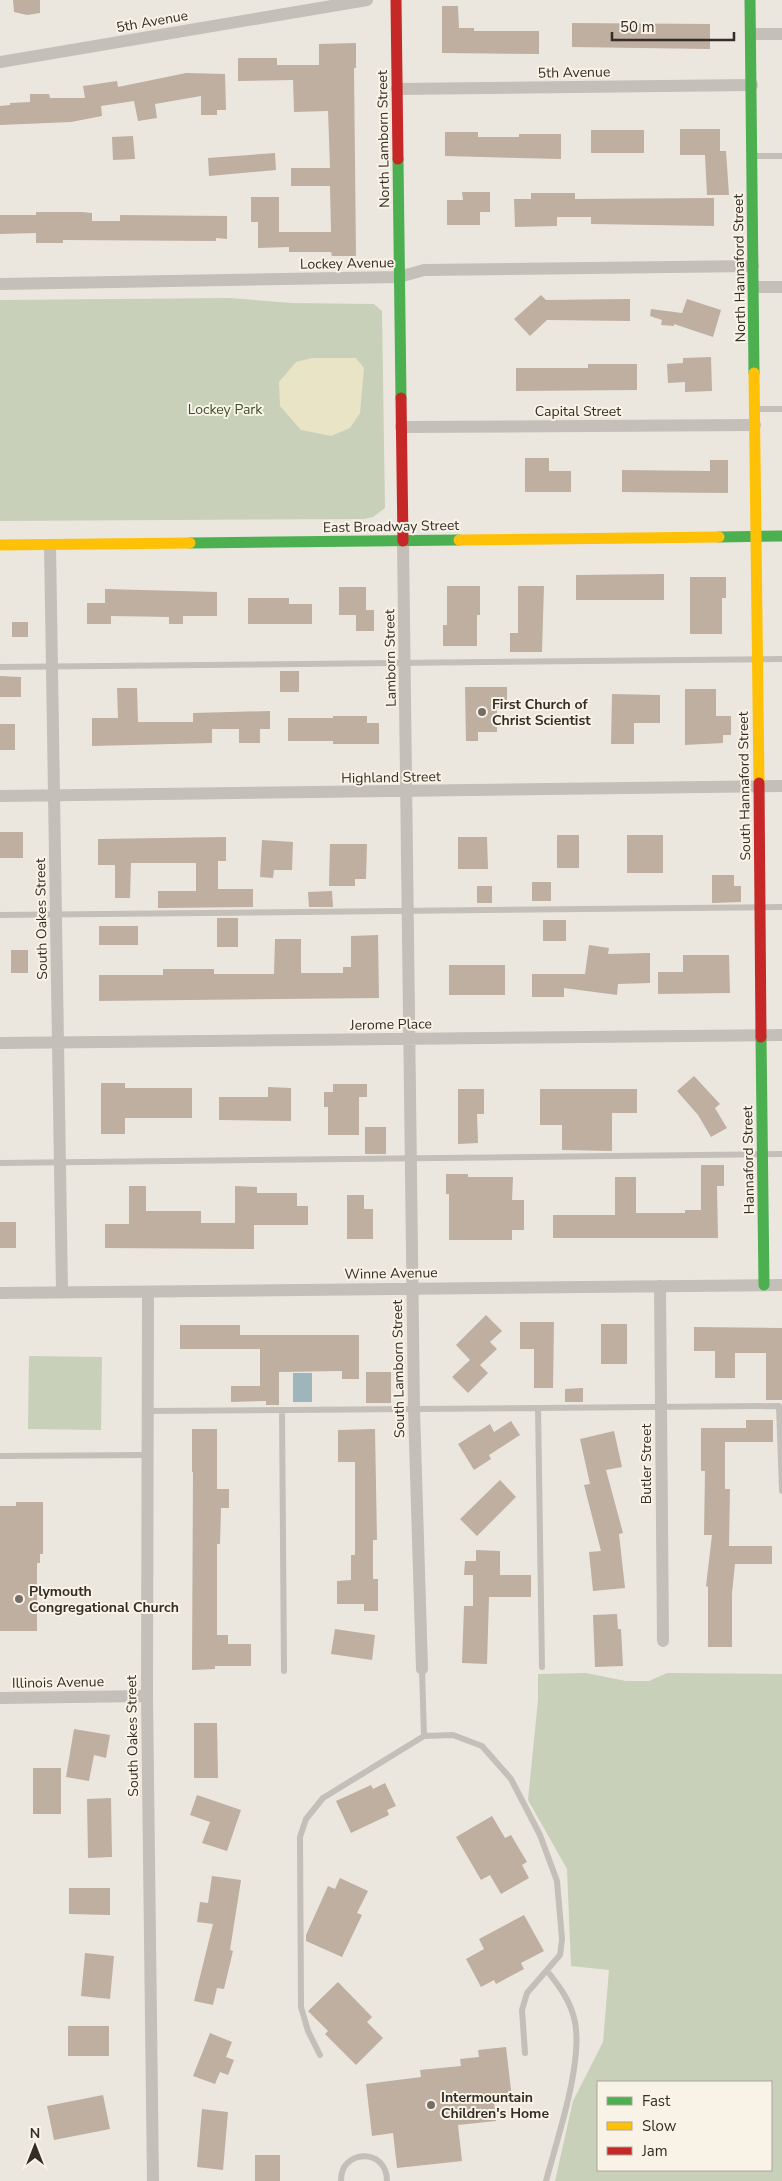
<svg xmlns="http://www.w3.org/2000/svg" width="782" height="2181" viewBox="0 0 782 2181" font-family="'Nunito Sans',sans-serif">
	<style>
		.green { fill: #c8d0ba; fill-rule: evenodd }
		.sand { fill: #eae4c6 }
		.water { fill: #9db5bb }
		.building { fill: #beafa1 }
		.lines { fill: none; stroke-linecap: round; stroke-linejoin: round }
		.lane { stroke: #c4bfb8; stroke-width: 6 }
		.street { stroke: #c4bfb8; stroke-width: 12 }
		.fast { stroke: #4caf50; stroke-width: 11 }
		.slow { stroke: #ffc107; stroke-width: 11 }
		.jam { stroke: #c62828; stroke-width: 11 }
		.poi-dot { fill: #746e67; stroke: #f8f3e6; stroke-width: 2 }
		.labels { text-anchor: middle; stroke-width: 4; stroke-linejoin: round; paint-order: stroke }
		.street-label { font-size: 14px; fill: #342d27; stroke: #f8f3e6 }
		.park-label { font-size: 14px; fill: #3d502c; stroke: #f8f3e6 }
		.poi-label { font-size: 14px; font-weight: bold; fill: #342d27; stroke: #f8f3e6; text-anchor: start }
	</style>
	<rect width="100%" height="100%" fill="#ebe7df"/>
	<!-- green -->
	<path class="green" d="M230,298l62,5 82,1 8,7 3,197 -12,9 -9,2 -364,2v-221z
		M29,1356l73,1 -1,73 -73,-1z
		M586,1673l40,8h23l18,-8 115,1v507h-227l18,-80 30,-59 6,-72 -38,-4 -4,-97 -39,-69 10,-100v-26zM598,2082h173v88h-173z"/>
	<!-- sand -->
	<path class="sand" d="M312,358h44l8,10 -4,45 -10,15 -19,8 -30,-6 -21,-24 -1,-24 17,-20z"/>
	<!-- water -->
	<path class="water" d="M293,1373h19v29h-19z"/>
	<!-- building -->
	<path class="building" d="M13,0h27v13l-13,2 -13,-3z
		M442,6h16l1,22h15v3h65v23l-97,-1z
		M572,23l138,1v25l-138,-2z
		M356,43v25h-2l2,188h-24l-1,-4h-42v-5l-31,1v-26h-7v-25h28v35h52l-1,-46h-39v-18h39l-2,-57 -34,1 -1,-32 -55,1v-23h39v7h42v-21z
		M186,73l39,1 1,36h-9v5h-16v-19l-46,8 2,14 -19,3 -4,-20 -33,5 1,10 -31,6 -71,3v-19l10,-1v-2l20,-1v-8h19l1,4h35l-2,-12 34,-5 1,6z
		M680,129h40v22h6l3,44h-22l-2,-40h-25z
		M591,130h53v23h-53z
		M445,132h33v5h41v-3h42v25l-116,-3z
		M133,136l2,23 -22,1 -1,-23z
		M275,153l1,17 -67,6 -1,-18z
		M462,192h28v20h-10v13h-33v-25h16z
		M531,193h44v6l139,-1v28l-123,-2v-7h-34v9l-42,1 -1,-28h17z
		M36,212h46l10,1v8h28v-6l107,1v23l-11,-1v3l-153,-1v3h-27v-10l-36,1v-19h36z
		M541,295l5,5 84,-1v22l-83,-1 -17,16 -16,-17z
		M687,299l34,11 -8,27 -39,-13v2l-13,-1 1,-5 -12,-4 1,-7 31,4z
		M711,357l1,34 -27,1v-10l-17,1 -1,-19 16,-1v-5z
		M588,364h49v26l-121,1v-23h72z
		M525,458h24v13h22v21h-46z
		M710,460h18v33l-106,-1v-22l88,1z
		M664,574v26h-88v-25z
		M690,577h36v21h-4v36h-32z
		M447,586h33v29h-3v31h-34v-21h4z
		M518,586h26l-2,66h-32v-19h8z
		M339,587h27v23h8v21h-18v-16h-17z
		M105,589l112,3v24h-34v8h-14v-7l-58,-1v8h-24v-21h18z
		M248,598h41v6h23v20h-64z
		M12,622h16v15h-16z
		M280,671h19v21h-19z
		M0,676l21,1v20h-21z
		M465,687h42v21h-10v24h-19v9h-12z
		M117,688h20l1,34h55v-9l77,-2v18h-10v14h-21v-14h-27v14l-120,3v-28h26z
		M685,689h31v27h15v19h-8v8l-38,2z
		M612,694l48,1v28h-26v21h-23z
		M333,716h34v7h12v21h-46v-3h-45v-23h45z
		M0,724h15v26h-15z
		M0,832h23v26h-23z
		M557,835h22v33h-22z
		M627,835h36v38h-36z
		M226,837v24h-8v28h35v18l-95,1v-17h38v-28h-65l-1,35h-15v-33h-17v-26z
		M458,837h29l1,32h-30z
		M262,840l31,2 -1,28h-18l-1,8 -13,-1z
		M330,844h37l-1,35h-11v7h-26z
		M712,875h22v11h7v16l-29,1z
		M532,882h19v19h-19z
		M477,886h15v17h-15z
		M332,891l1,16h-24l-1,-15z
		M217,918h21v29h-21z
		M543,920h23v21h-23z
		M99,926h39v19h-39z
		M378,935l1,63 -280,3v-26h64v-6h51v5h60l1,-35h26v34h42v-6h8v-31z
		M589,945l20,3 -1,6 42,-1v30l-32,1 -1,11 -53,-7v9h-32v-23h53z
		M11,950h17v23h-17z
		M683,955h46l1,38 -72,1v-22h25z
		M449,965h56v30h-56z
		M694,1076l26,28 -5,4 12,20 -16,9 -13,-22 -21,-24z
		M101,1083h24v5h67v30h-67v16h-24z
		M333,1084h34v13h-8v38h-31v-28h-4v-15h9z
		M268,1087l23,1v33l-72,-1v-23h49z
		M458,1089h26v25h-7l1,29 -20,1z
		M540,1089h97v24h-25v38l-50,-1v-25h-22z
		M365,1127h21v27h-21z
		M701,1165h23v21h-7l1,52h-165v-23h62v-38h21v36h49v-3h16z
		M446,1174h22v3h45l-1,23h12v30h-12v10h-63v-46h-3z
		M129,1186h17v25h55v12h34v-37l22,1v6h40v13h11v19h-54v24l-149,-1v-24h24z
		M347,1195h17v14h9v30h-26z
		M0,1222h16v26h-16z
		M486,1315l16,16 -12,11 7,7 -17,16 8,8 -20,20 -16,-16 18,-17 -14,-15z
		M520,1322h34l-1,66h-19v-39h-14z
		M601,1324h26v40h-26z
		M180,1325h60v10h119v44h-17v-8l-63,1v33h-13v-4l-35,1v-16h29v-37h-80z
		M694,1327l88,1v72h-16v-47h-31v25h-20v-27h-21z
		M366,1372h25v31h-25z
		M583,1388v14h-18v-13z
		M746,1420h27v22h-48v47h5l-1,57h43v18h-37l-3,29v54h-24v-60l-2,-1 6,-51h-8l1,-64h-4v-43h45z
		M511,1421l9,14 -31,20 2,4 -17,11 -16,-26 32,-20 4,8z
		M192,1429h25v60h12v19h-8l-1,36h-3v91h11v9h23v22h-36v3l-23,1 1,-198h-1z
		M375,1429l2,111h-4v39h5v32h-14v-7h-27v-23l14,-1v-25h4v-93h-17v-32z
		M614,1431l8,36 -16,3 17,63 -4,1 6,54 -32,3 -4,-39 12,-1 -17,-66 6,-1 -10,-45z
		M500,1480l16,17 -39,39 -17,-17z
		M16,1502h27v52h-3v9h-3v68h-37v-125h16z
		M476,1550l24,1v24h31v22h-42l-2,67 -25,-1 2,-57h9v-31h-9l1,-14h11z
		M617,1614l1,15h3l2,37 -28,1 -2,-52z
		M335,1629l40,6 -3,25 -41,-6z
		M194,1723h23l1,55h-24z
		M74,1729l36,6 -4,23 -12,-3 -5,26 -23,-4z
		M33,1768h28v46h-28z
		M385,1783l11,23 -9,4 2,5 -38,18 -15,-32 35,-16 2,4z
		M197,1795l44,15 -14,41 -25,-8 8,-21 -20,-7z
		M111,1798l1,59 -24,1 -1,-59z
		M492,1816l13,22 6,-3 16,27 -5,3 7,13 -28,16 -11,-19 -9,5 -25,-43z
		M212,1876l29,4 -11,70 3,1 -9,38 -7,-1 -4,17 -19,-4 19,-77 -16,-2 3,-20 8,1z
		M340,1878l28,13 -11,22 5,2 -20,42 -36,-16v-6l22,-49 7,3z
		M69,1888h41v27l-41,-1z
		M524,1915l20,36 -23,12 3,6 -28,15 -2,-4 -13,7 -15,-28 18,-10 -5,-10z
		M85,1953l29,3 -4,43 -29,-3z
		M338,1982l34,35 -5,5 16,16 -27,27 -31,-31 3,-3 -20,-20z
		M68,2026h41v30h-41z
		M210,2033l22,9 -6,15 8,3 -6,15 -8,-3 -5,12 -22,-8z
		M506,2047l6,51 -18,3 2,20 -38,4 4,36 -65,7 -4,-35 -21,3 -6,-52 55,-7 -1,-7 41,-4 -1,-7 19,-2 -1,-7z
		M103,2095l7,34 -56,11 -7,-34z
		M202,2109l26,3 -5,58 -26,-3z
		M255,2155h25v26h-25z"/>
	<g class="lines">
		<!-- lane -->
		<path class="lane" d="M754,156h28
			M756,409h26
			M0,667l782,-8
			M0,915l782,-8
			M0,1163l782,-9
			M538,1408l4,259
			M282,1410l2,261
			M147,1411l632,-5 3,85
			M0,1456l147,-1
			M422,1669l2,67
			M320,2055l-12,-24 -7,-24 -1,-170 6,-18 17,-21 101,-62 29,-1 29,11 29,33 29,56 17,46 5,58 -2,16 -33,38 -5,17 3,43
			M341,2181c-1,-32 46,-34 46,0
			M546,2181c11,-42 37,-117 29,-159 -4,-20 -15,-35 -27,-50"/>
		<!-- street -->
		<path class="street" d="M751,34h31
			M0,62l367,-62
			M397,89l355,-4
			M0,284l399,-7 25,-7 329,-4
			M754,287h28
			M401,427l354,-2
			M403,541l11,868 8,260
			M50,545l12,747
			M0,796l782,-10
			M0,1043l782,-8
			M660,1286l3,355
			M148,1292l-1,404 6,485
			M0,1293l782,-8
			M0,1698l147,-2"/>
		<!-- fast -->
		<path class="fast" d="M750,0l4,373
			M398,159l3,239
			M719,537l63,-1
			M190,543l269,-3
			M761,1037l3,248"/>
		<!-- slow -->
		<path class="slow" d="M754,373l5,410
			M459,540l260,-3
			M0,545l190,-2"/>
		<!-- jam -->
		<path class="jam" d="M396,0l2,159
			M401,398l2,143
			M759,783l2,254"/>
	</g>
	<!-- markers -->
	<g class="poi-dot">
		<circle cx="482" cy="712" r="5"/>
		<circle cx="19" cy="1599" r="5"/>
		<circle cx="431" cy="2105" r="5"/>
	</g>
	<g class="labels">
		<!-- street labels -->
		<g class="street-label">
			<text transform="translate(152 21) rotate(-10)" y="5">5th Avenue</text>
			<text transform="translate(574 72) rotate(-1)" y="5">5th Avenue</text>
			<text transform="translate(383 139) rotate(-91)" y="5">North Lamborn Street</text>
			<text transform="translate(347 263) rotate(-1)" y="5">Lockey Avenue</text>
			<text transform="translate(739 268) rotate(-91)" y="5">North Hannaford Street</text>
			<text x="578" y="416">Capital Street</text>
			<text transform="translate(391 526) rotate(-1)" y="5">East Broadway Street</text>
			<text transform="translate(390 658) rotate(-91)" y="5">Lamborn Street</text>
			<text transform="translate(391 777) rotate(-1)" y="5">Highland Street</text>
			<text transform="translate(744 786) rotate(-91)" y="5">South Hannaford Street</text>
			<text transform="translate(41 919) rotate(-91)" y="5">South Oakes Street</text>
			<text transform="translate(391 1024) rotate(-1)" y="5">Jerome Place</text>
			<text transform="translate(748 1160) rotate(-91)" y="5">Hannaford Street</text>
			<text transform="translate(391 1273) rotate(-1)" y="5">Winne Avenue</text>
			<text transform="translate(398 1369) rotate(-91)" y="5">South Lamborn Street</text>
			<text transform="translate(646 1464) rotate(-90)" y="5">Butler Street</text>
			<text transform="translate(58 1682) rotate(-1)" y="5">Illinois Avenue</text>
			<text transform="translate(132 1736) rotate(-91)" y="5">South Oakes Street</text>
		</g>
		<!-- park labels -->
		<g class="park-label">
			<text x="225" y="414">Lockey Park</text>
		</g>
		<!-- poi labels -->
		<g class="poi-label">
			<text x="492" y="709">First Church of<tspan x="492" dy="16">Christ Scientist</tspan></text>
			<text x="29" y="1596">Plymouth<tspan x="29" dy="16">Congregational Church</tspan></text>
			<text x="441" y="2102">Intermountain<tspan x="441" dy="16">Children's Home</tspan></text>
		</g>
	</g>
	<!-- legend -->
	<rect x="597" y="2081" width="175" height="90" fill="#f8f3e6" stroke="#aaa49a"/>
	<rect x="607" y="2097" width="25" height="8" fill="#4caf50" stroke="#aaa49a"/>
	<text x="642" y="2106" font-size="15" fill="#342d27">Fast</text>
	<rect x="607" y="2122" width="25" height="8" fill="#ffc107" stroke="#aaa49a"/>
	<text x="642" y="2131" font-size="15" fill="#342d27">Slow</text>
	<rect x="607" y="2147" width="25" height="8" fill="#c62828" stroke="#aaa49a"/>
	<text x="642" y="2156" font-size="15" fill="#342d27">Jam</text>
	<!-- north arrow -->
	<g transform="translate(35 2146)" stroke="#f8f3e6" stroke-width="4" paint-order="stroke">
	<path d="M0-4L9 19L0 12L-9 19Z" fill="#342d27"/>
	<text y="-8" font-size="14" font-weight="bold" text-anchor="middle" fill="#342d27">N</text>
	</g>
	<!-- scale -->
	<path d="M612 32v8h122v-8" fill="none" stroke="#342d27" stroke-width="2.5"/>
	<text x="620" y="32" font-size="15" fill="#342d27" stroke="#f8f3e6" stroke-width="4" paint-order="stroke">50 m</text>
</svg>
